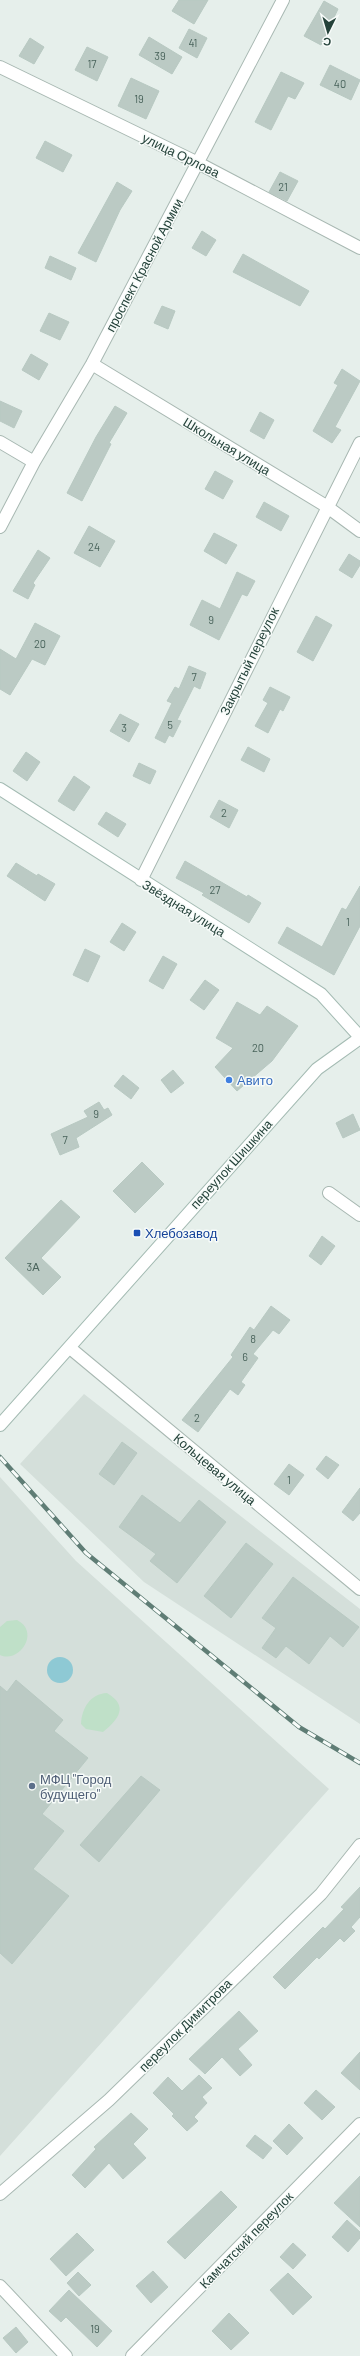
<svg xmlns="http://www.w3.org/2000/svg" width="360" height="2356" viewBox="0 0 360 2356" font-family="Barlow,sans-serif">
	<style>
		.built { fill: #d4dfda }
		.green { fill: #bfe0c8 }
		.water { fill: #8ec9d4 }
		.building { fill: #bbcac4; stroke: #b8c9c2 }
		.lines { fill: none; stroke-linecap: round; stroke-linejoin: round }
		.street-casing { stroke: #a8b8b2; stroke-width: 14 }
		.secondary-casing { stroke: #a4bbb3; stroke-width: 14 }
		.street { stroke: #fff; stroke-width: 12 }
		.secondary { stroke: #fff; stroke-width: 12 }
		.rail-casing { stroke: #5f7d75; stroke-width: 4.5 }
		.rail { stroke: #f7fbf9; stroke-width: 3; stroke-dasharray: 9; stroke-linecap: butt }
		.shop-dot { fill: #3f7fe0; stroke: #f7fbf9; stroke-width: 1.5 }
		.transit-dot { fill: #1a4fb4; stroke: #f7fbf9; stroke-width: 1.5 }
		.service-dot { fill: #5c6f8a; stroke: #f7fbf9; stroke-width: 1.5 }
		.labels { text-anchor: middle; stroke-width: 3; stroke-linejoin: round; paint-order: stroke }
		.number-label { font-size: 11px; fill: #4a645c }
		.street-label { font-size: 13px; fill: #24423a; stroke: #f7fbf9 }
		.shop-label { font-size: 13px; fill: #366cbe; stroke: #f7fbf9; text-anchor: start }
		.transit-label { font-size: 13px; fill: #164399; stroke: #f7fbf9; text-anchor: start }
		.service-label { font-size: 13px; fill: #4e5e75; stroke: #f7fbf9; text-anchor: start }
	</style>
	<rect width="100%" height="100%" fill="#e6efeb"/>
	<!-- built -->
	<path class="built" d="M84,1394l276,215v115l-216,-142 -124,-118z
		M0,1477l76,84 253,228 -329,367z"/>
	<!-- green -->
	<path class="green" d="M17,1620c24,12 2,44 -17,35v-28l7,-6z
		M107,1693c22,13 12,26 -4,39l-17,-3 -5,-5c1,-16 9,-30 26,-31z"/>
	<!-- water -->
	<path class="water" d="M47 1670a13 13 0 1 1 26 0a13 13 0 1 1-26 0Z"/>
	<!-- building -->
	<path class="building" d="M179,0h29l-14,24 -22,-13z
		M324,1l14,8 -17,36 -17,-9z
		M189,29l18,9 -10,20 -18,-10z
		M149,37l33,20 -10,17 -33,-19z
		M30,38l14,9 -10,17 -15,-8z
		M87,47l21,10 -11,24 -22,-11z
		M330,65l30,15 -9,20 -31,-15z
		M281,72l23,11 -9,16 -7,-3 -17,34 -16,-8z
		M131,78l28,13 -13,28 -28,-13z
		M45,141l27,14 -9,17 -27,-14z
		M280,172l18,9 -11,20 -18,-9z
		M117,182l15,9 -12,19 -24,52 -18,-9z
		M202,231l14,9 -10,16 -14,-8z
		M243,254l66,37 -9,15 -67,-34z
		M50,256l26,12 -5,12 -26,-12z
		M162,306l13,5 -7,18 -14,-6z
		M49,313l20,9 -9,18 -20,-9z
		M31,354l17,10 -9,16 -17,-10z
		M342,369l18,12 -25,46 6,3 -9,13 -19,-12 25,-46 -4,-2z
		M0,401l22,10 -8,17 -14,-7z
		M115,406l12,7 -18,30 2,1 -29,57 -15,-8 29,-56z
		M260,412l14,8 -10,19 -14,-8z
		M215,471l18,10 -10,18 -18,-10z
		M264,502l25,14 -8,15 -25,-14z
		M89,526l26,15 -15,26 -26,-14z
		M214,533l23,12 -11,19 -22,-13z
		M38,550l12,8 -17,25 2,2 -7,14 -15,-8z
		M349,554l11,7v4l-8,13 -13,-8z
		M237,572l18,9 -8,15 -5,-2 -23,46 -29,-15 12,-25 18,9z
		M316,616l16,9 -19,36 -16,-9z
		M35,623l25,13 -15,29 -13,-6 -22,36 -10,-6v-40l16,10z
		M189,666l17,7 -6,16 -6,-3 -17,34 4,1 -8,16 -4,-2 -4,8 -10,-5 17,-35 -5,-2 8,-14 4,2z
		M270,687l20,10 -7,14 -3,-2 -12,24 -13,-7 13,-23 -5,-3z
		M120,714l19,10 -10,18 -19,-11z
		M248,747l22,12 -6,13 -23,-12z
		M26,752l14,10 -13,19 -14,-10z
		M139,763l17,8 -6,13 -17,-8z
		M74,776l16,11 -16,24 -16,-10z
		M219,800l19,10 -9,18 -19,-11z
		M106,812l20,12 -8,13 -20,-13z
		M185,861l62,36 1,-2 13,8 -12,20 -47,-28 2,-2 -28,-15z
		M16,863l21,13 1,-2 17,10 -10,17 -38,-25z
		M360,886v40l-26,49 -56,-32 9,-16 35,20 20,-39 4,2z
		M122,923l14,9 -12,19 -14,-9z
		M85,949l15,7 -12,26 -15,-7z
		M163,956l14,8 -14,25 -14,-8z
		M205,980l14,10 -15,20 -14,-10z
		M237,1002l23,13 7,-9 31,20 -26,35 -35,30 -22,-24 18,-19 -17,-10z
		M173,1070l11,13 -13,10 -10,-13z
		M123,1075l16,13 -8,11 -17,-13z
		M99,1102l5,8 4,-2 4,7 -36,23 3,9 -19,8 -9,-21 37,-17 -4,-6z
		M353,1114l7,16 -17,8 -7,-15z
		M142,1162l22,22 -29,29 -22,-22z
		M61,1200l19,17 -39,41 20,19 -18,18 -38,-37z
		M322,1236l13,10 -14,19 -12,-9z
		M271,1306l19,14 -11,14 -6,-4 -20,24 5,4 -17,24 4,3 -7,10 -8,-6 -32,43 -16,-12 51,-63 -2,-2 19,-28 4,3z
		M122,1442l15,11 -23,32 -15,-11z
		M326,1456l13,9 -11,14 -12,-10z
		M289,1464l15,11 -15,20 -15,-11z
		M360,1488v25l-7,8 -11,-9z
		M142,1495l38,28 19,-23 27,22 -49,61 -27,-22 6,-7 -37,-27z
		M246,1543l27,21 -42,54 -27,-22z
		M293,1577l66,50 -16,20 -13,-11 -21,28 -23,-18 -10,12 -14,-10 14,-20 -14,-10z
		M16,1680l47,40 -9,11 34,27 -46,56 22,17 -31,38 36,27 -57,68 -12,-11v-267l7,6z
		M141,1776l19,14 -61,72 -19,-17z
		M360,1887v30l-9,10 4,4 -11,11 -4,-4 -21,21 -2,-2 -32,32 -12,-12 50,-50 2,2 19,-20 -3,-2z
		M239,2011l19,20 -20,18 14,16 -12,11 -18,-19 -17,17 -16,-15z
		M360,2052v38l-19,-17z
		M199,2075l13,13 -10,9 5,6 -13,14 4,4 -11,10 -15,-15 2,-2 -21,-21 15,-16 14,14z
		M316,2090l19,17 -13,13 -18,-17z
		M131,2113l17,16 -15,15 13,14 -23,21 -14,-16 -24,25 -13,-13 24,-26 -2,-2z
		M289,2124l14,14 -16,17 -14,-14z
		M255,2135l17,13 -9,11 -17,-13z
		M360,2176v51l-26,-24z
		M221,2191l16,16 -52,52 -18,-17z
		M347,2220l13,12v6l-12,14 -16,-15z
		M77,2233l17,17 -28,26 -16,-17z
		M293,2243l13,12 -13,14 -13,-12z
		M153,2271l15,16 -17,16 -15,-17z
		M78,2272l13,13 -12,11 -12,-13z
		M288,2273l24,24 -19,18 -23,-25z
		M69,2290l43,41 -15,16 -31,-30 -5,5 -12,-11z
		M229,2313l20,20 -18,17 -19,-19z
		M16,2327l12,15 -12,11 -13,-15z"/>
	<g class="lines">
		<!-- street casing -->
		<g class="street-casing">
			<path id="street" d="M0,67l198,96 162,85
				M92,364l234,142 34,25
				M0,442l34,20
				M0,527l34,-65 58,-98 191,-364
				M141,880l219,-437
				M329,1193l31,22
				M70,1348l290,241
				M0,2194l109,-94 212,-206 39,-49
				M0,2286l66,70
				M132,2356l228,-232"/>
		</g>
		<!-- secondary casing -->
		<g class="secondary-casing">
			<path id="secondary" d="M0,789l321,205 39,43
				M0,1425l317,-356 43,-31"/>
		</g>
		<!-- street -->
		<use href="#street" class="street"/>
		<!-- secondary -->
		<use href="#secondary" class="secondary"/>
		<!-- rail casing -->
		<g class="rail-casing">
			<path id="rail" d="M0,1457l86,96 213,174 61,36"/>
		</g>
		<!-- rail -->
		<use href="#rail" class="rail"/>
	</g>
	<!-- markers -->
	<circle class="shop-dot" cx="229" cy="1080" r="4"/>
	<rect class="transit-dot" x="133" y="1229" width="8" height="8" rx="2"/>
	<circle class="service-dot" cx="32" cy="1786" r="4"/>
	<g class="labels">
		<!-- number labels -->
		<g class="number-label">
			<text x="193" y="47">41</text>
			<text x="160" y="60">39</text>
			<text x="92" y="68">17</text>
			<text x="340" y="88">40</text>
			<text x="139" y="103">19</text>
			<text x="283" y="191">21</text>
			<text x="94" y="551">24</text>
			<text x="211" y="624">9</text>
			<text x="40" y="648">20</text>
			<text x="194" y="681">7</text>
			<text x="170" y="729">5</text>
			<text x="124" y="732">3</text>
			<text x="224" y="817">2</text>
			<text x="215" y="894">27</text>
			<text x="348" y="926">1</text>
			<text x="258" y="1052">20</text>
			<text x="96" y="1118">9</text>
			<text x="65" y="1144">7</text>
			<text x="33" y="1271">3А</text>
			<text x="253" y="1343">8</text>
			<text x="245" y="1361">6</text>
			<text x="197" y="1422">2</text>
			<text x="289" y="1484">1</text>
			<text x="95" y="2333">19</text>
		</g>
		<!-- street labels -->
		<g class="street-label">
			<text transform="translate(181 155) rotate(26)" y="5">улица Орлова</text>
			<text transform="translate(144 265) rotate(-62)" y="5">проспект Красной Армии</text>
			<text transform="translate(227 446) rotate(31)" y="5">Школьная улица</text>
			<text transform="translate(249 661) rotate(-64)" y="5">Закрытый переулок</text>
			<text transform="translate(184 908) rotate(32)" y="5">Звёздная улица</text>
			<text transform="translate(231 1164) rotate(-48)" y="5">переулок Шишкина</text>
			<text transform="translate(215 1469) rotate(40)" y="5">Кольцевая улица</text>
			<text transform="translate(185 2025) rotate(-45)" y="5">переулок Димитрова</text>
			<text transform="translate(246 2240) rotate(-46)" y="5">Камчатский переулок</text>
		</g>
		<!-- shop labels -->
		<g class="shop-label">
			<text x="237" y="1085">Авито</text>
		</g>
		<!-- transit labels -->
		<g class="transit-label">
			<text x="145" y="1238">Хлебозавод</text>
		</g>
		<!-- service labels -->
		<g class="service-label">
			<text x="40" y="1784">МФЦ "Город<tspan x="40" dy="15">будущего"</tspan></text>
		</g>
	</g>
	<!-- north arrow -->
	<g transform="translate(328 32) rotate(185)" stroke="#f7fbf9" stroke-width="3" paint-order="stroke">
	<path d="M0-3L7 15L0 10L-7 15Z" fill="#24423a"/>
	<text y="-6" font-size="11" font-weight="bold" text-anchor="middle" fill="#24423a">С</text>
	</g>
</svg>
